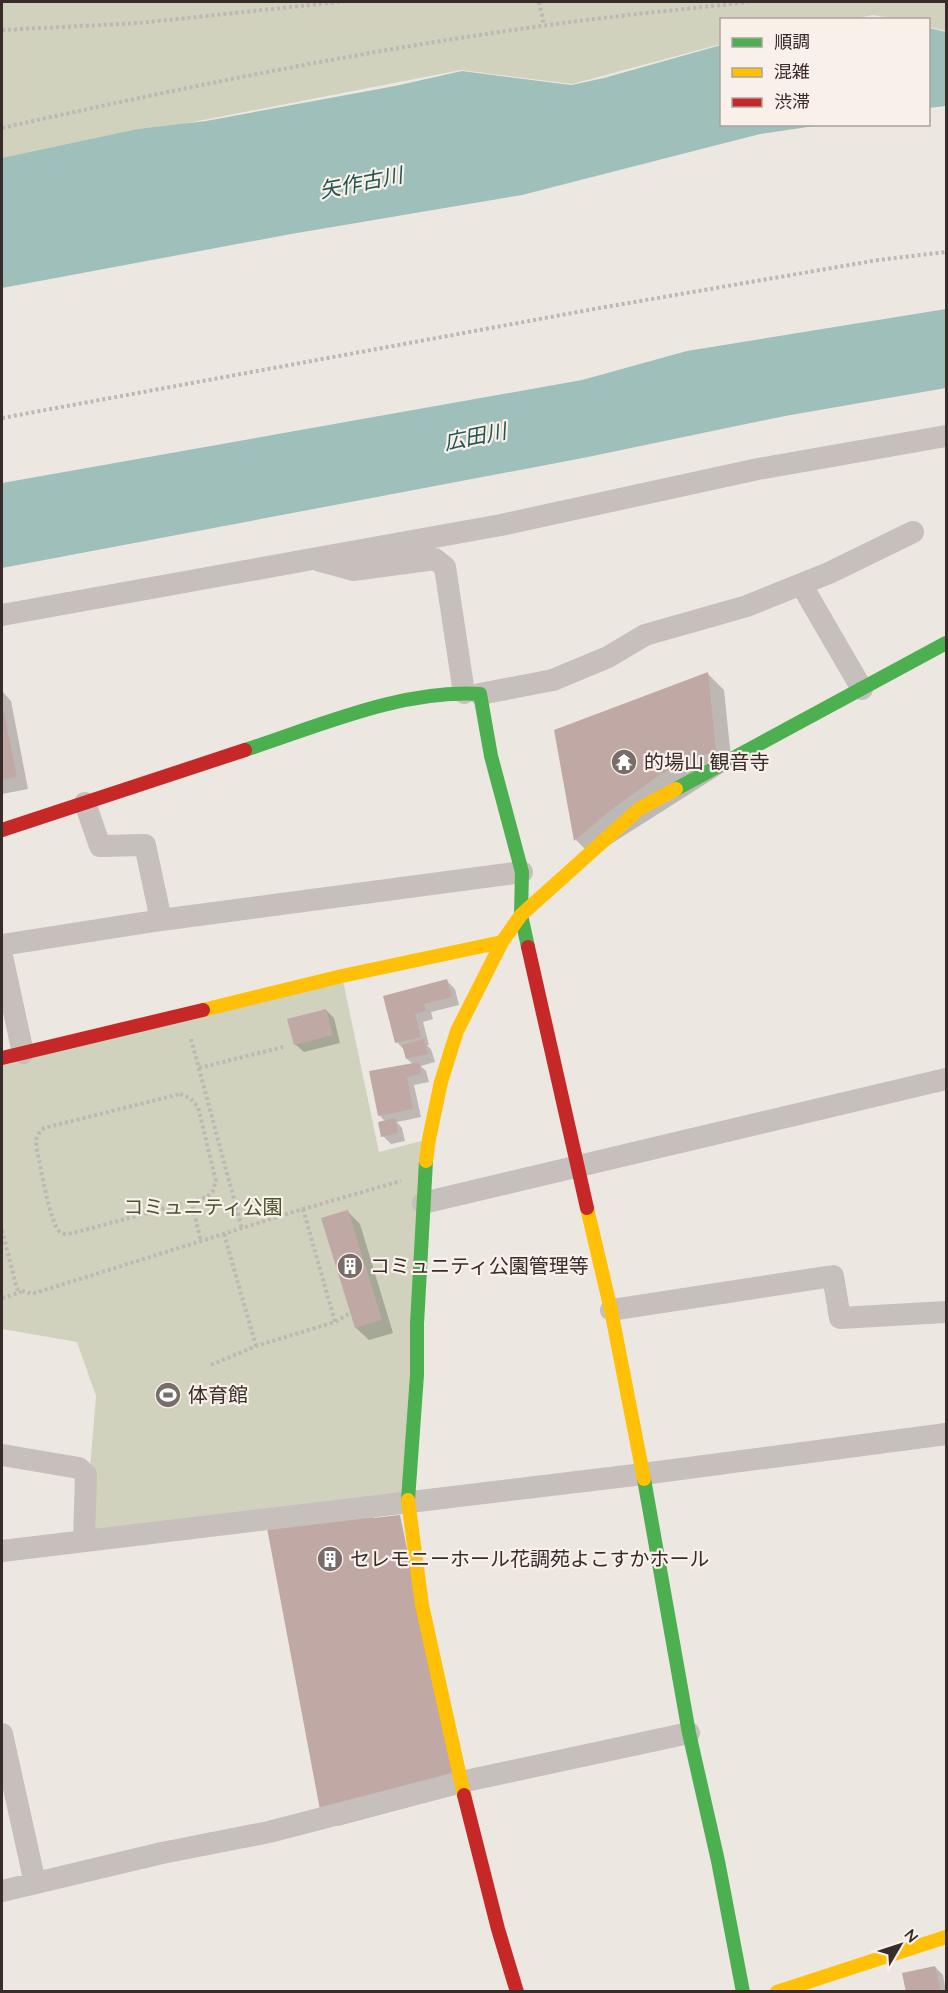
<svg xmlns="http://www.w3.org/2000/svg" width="948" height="1993" viewBox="0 0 948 1993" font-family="Quicksand,'Noto Sans JP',sans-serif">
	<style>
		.green { fill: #d0d2bd }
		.water { fill: #9fbfba }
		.shadow { fill: #0003 }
		.building { fill: #c0a9a4 }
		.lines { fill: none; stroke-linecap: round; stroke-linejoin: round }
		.path { stroke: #bfb7b3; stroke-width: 4; stroke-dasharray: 3 3; stroke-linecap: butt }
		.street { stroke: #c6bfbb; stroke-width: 22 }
		.fast { stroke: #4caf50; stroke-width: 14 }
		.slow { stroke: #ffc107; stroke-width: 14 }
		.jam { stroke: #c62828; stroke-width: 14 }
		.labels { text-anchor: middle; stroke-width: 4.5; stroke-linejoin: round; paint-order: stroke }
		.poi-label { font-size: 20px; fill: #372c29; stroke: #f9f0ea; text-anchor: start }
		.park-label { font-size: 20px; fill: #4b542e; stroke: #f9f0ea }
		.water-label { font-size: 21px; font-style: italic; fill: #205753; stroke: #f9f0ea }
	</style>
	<rect width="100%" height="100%" fill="#ede7e2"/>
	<!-- green -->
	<path class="green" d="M2,2h944v29l-17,-4 -1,-7 -34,-1 -21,-4 -26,5h-125l-1,24 -149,40 -111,-14 -459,89z
		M342,976l37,176 50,-13 -21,364 -324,37 12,-144 -19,-54 -75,-13v-268z"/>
	<!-- water -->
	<path class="water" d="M929,28l17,4v74l-17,2z
		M721,45l1,79 99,1 -61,9 -238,61 -231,39 -289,54v-130l136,-29 68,-8 189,-35 67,-15 109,14 33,-7z
		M946,309v79l-161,28 -202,42 -581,110v-85l580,-103 105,-29z"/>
	<!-- shadow -->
	<path class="shadow" d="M707,673l17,17 8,77 -140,89 -16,-16 -20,-109z
		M2,691l9,10 17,88 -26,5z
		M446,980l9,9 4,16 -28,7 2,7 -10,3 6,23h-2l4,4 4,13 -14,4 5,5 3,11 -15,3 7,32 -24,5 5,6 3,13 -14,3 -8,-8 2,-15 -5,-5 33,-52 -6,-5 -2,-8 -8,-9 -12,-45z
		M326,1010l8,8 6,25 -36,9 -9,-8z
		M348,1212l12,12 33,109 -24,7 -13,-12 -33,-109z
		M371,1515l4,4 94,272 -131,35 -17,-16z
		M935,1967l8,8 3,17h-39z"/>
	<!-- building -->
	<path class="building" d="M708,672l8,78 -55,24 -49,35 -38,32 -20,-111z
		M2,703l15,74 -15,2z
		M447,979l5,18 -28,7 2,7 -11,3 6,23 -26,6 -12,-47z
		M326,1009l7,26 -39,10 -7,-26z
		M424,1039l4,15 -22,5 -4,-14z
		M419,1062l2,12 -14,3 6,32 -35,7 -9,-45z
		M395,1118l3,15 -17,4 -3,-15z
		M348,1210l34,110 -27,8 -34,-110z
		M372,1514l1,4 27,-3 54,260 -134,35 -53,-282z
		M935,1966l6,26h-35l-4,-19z"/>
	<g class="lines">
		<!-- path -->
		<path class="path" d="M539,2l5,23
			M2,30l137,-7 200,-21
			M2,128c178,-40 358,-77 539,-102 69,-10 138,-16 207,-24
			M2,418l592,-109 284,-49 68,-8
			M191,1039l51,190
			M199,1068l84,-21
			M180,1094l10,4 8,9 18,74 -3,10 -6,6 -130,35c-6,1 -13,4 -18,-1 -9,-8 -19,-67 -22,-81 -2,-10 -1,-15 7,-22z
			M191,1201l10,40
			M303,1209l32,113
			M2,1230l15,59 15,5 271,-85 98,-28
			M224,1234l32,112
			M2,1298l19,-6
			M211,1365l45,-19 79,-24 15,-9"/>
		<!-- street -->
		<path class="street" d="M320,561l33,9 82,-11 10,8 19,126
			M801,584l61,105
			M2,615l499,-90 257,-56 188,-33
			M480,694l73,-14 55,-23 37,-22 102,-29 82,-33 84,-41
			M85,803l15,43 45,-1 16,75
			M2,945l159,-25 361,-48
			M2,956l21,97
			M423,1203l523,-124
			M611,1310l222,-34 7,42 106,-6
			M2,1455l77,13 7,7 -2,65
			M2,1551l641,-77 303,-40
			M2,1734l33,149
			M2,1891l160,-38 107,-21 192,-50 228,-49"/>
		<!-- fast -->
		<path class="fast" d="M245,750c74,-24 157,-61 235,-56l11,62 31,116 -1,43 7,32
			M676,789l270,-146
			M644,1479l45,254 29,128 25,131
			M408,1500l9,-125v-51l9,-163"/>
		<!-- slow -->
		<path class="slow" d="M203,1010l139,-34 160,-34
			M426,1161l3,-22 12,-57 16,-51 45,-89 19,-27 118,-106 37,-20
			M587,1208l24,102 33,169
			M408,1500l14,105 42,190
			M777,1992l169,-55"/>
		<!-- jam -->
		<path class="jam" d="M2,830l243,-80
			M528,947l59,261
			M2,1058l201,-48
			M464,1795l34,134 19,63"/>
	</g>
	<!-- icons -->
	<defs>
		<g id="temple-disc" transform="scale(1.35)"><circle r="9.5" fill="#776d6a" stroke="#f9f0ea"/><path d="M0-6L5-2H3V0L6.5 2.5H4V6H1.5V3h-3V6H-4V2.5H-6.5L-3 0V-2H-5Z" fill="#fff"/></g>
		<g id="building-disc" transform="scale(1.35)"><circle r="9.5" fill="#776d6a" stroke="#f9f0ea"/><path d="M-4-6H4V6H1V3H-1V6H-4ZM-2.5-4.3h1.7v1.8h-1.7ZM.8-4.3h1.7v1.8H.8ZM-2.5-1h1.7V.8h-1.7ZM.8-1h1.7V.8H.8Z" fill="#fff"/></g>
		<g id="stadium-disc" transform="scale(1.35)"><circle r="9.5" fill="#776d6a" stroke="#f9f0ea"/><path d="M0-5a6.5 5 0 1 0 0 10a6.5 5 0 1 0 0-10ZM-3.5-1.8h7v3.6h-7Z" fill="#fff"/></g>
	</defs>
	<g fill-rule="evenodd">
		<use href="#temple-disc" x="624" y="762"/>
		<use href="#building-disc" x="350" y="1266"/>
		<use href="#stadium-disc" x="168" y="1395"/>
		<use href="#building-disc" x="330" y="1559"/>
	</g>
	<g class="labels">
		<!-- poi labels -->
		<g class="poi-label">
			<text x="644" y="769">的場山 観音寺</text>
			<text x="370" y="1273">コミュニティ公園管理等</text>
			<text x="188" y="1402">体育館</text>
			<text x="350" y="1566">セレモニーホール花調苑よこすかホール</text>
		</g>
		<!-- park labels -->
		<g class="park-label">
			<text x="203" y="1214">コミュニティ公園</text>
		</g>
		<!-- water labels -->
		<g class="water-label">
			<text transform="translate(361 183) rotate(-11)" y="7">矢作古川</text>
			<text transform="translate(475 437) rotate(-11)" y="7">広田川</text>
		</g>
	</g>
	<!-- border -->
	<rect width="948" height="1993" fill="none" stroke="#372c29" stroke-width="6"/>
	<!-- legend -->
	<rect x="720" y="18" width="210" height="108" fill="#f9f0ea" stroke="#aba29d" stroke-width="1.5"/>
	<rect x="732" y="38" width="30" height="9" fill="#4caf50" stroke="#aba29d" stroke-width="1.5"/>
	<text x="774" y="48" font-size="18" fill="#372c29">順調</text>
	<rect x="732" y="68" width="30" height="9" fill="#ffc107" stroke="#aba29d" stroke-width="1.5"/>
	<text x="774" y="78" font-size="18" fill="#372c29">混雑</text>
	<rect x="732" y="98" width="30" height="9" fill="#c62828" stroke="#aba29d" stroke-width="1.5"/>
	<text x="774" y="108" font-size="18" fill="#372c29">渋滞</text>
	<!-- north arrow -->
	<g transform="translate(900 1945) rotate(51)" stroke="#f9f0ea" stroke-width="4.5" paint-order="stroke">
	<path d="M0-4.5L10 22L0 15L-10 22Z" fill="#372c29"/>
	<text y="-9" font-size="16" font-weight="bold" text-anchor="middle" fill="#372c29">N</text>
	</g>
</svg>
